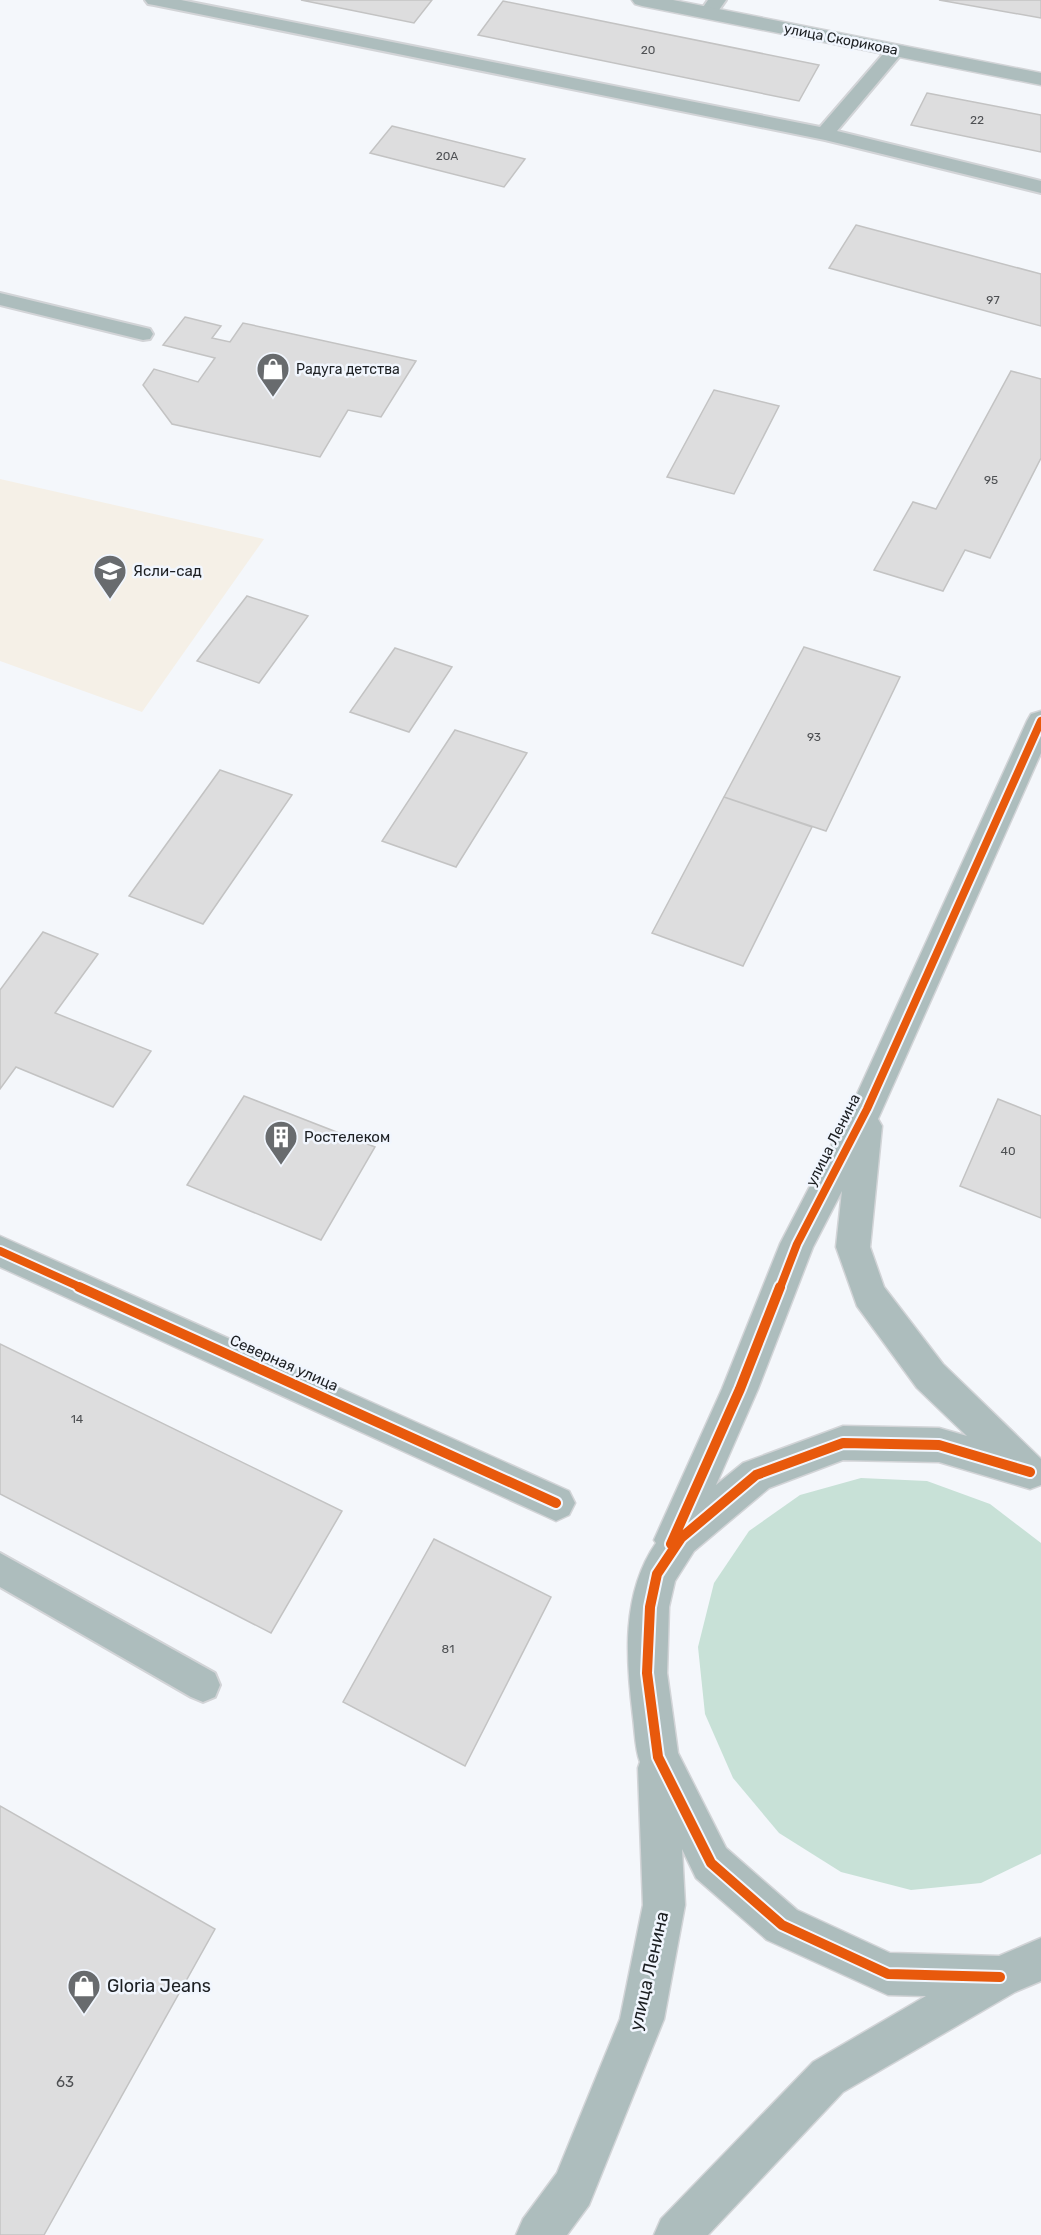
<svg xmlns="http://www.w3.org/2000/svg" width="1041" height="2235" viewBox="0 0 1041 2235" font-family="Rubik,sans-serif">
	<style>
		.education { fill: #f5f0e7 }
		.green { fill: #c8e1d7 }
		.building { fill: #ddddde; stroke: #c3c3c3; stroke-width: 1.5 }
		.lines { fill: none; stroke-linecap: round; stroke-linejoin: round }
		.service-casing { stroke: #d2d4d7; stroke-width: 4 }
		.minor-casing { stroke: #d2d4d7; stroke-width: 3 }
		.tertiary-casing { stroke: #d2d4d7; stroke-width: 3 }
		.service { fill: #adbdbd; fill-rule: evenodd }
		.minor { fill: #adbdbd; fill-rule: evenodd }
		.tertiary { fill: #adbdbd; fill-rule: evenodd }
		.cycleway-far1-casing { stroke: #f1f6fe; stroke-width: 12 }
		.cycleway-casing { stroke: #f1f6fe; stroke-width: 14 }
		.cycleway-far1 { stroke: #e8590c; stroke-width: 8 }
		.cycleway { stroke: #e8590c; stroke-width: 10 }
		.labels { text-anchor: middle; stroke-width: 5; stroke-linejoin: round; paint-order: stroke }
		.number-label { font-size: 12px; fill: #4e5053 }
		.far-street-label { font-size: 14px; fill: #1c1f22; stroke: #f1f6fe }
		.far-poi-label { font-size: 14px; fill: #1c1f22; stroke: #f1f6fe; text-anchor: start }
		.poi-label { font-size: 15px; fill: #1c1f22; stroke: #f1f6fe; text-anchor: start }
		.street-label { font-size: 15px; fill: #1c1f22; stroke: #f1f6fe }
		.near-number-label { font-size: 15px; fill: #4e5053 }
		.near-street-label { font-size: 18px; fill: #1c1f22; stroke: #f1f6fe }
		.near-poi-label { font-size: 18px; fill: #1c1f22; stroke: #f1f6fe; text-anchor: start }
	</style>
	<rect width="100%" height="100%" fill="#f4f7fb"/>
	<!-- education -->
	<path class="education" d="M0,479l264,60 -122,173 -142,-51z"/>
	<!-- green -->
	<path class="green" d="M861,1478l66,3 63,23 51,39v311l-60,29 -70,7 -70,-18 -62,-39 -46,-55 -28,-64 -7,-67 16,-64 35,-52 51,-36z"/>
	<!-- building -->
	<path class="building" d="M301,0h131l-18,23z
		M939,0h102v18z
		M503,1l316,64 -20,36 -321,-66z
		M927,93l114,22v37l-130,-27z
		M392,126l133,33 -21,28 -134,-34z
		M856,225l185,49v52l-212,-58z
		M185,317l36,9 -9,12 18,4 13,-19 173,38 -35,56 -33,-7 -28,47 -148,-33 -29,-39 11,-16 44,13 17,-24 -52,-13z
		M1011,371l30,8v79l-51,100 -25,-8 -22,41 -69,-21 39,-68 23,7z
		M714,390l65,16 -45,88 -67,-17z
		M247,596l61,20 -49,67 -62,-22z
		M804,647l96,30 -74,154 -102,-34z
		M395,648l57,19 -43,65 -59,-20z
		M455,730l72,23 -71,114 -74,-26z
		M220,770l72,25 -89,129 -74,-28z
		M724,797l88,30 -69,139 -91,-33z
		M43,932l55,22 -43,59 96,38 -38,56 -97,-40 -16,22v-99z
		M244,1096l131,51 -54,93 -134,-55z
		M998,1099l43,17v102l-81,-32z
		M0,1344l342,167 -71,122 -271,-139z
		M434,1539l117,58 -86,169 -122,-64z
		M0,1806l215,123 -171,306h-44z"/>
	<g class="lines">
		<!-- service casing -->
		<g class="service-casing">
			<path id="service" d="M145,0h36l639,127 70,-81h12l3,4 -68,81 204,50v12l-216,-53 -671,-135 -6,-1z
				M708,0h18l-12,17h-12l-3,-4z
				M0,293l150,36 3,5 -3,5 -7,1 -143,-35z
				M0,1553l215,120 5,12 -5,12 -12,5 -12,-5 -191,-110z"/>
		</g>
		<!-- minor casing -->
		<g class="minor-casing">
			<path id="minor" d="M632,0h41l368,73v12l-399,-79 -7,-2z
				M0,1236l569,255 6,12 -6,12 -13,6 -13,-6 -543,-248z"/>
		</g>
		<!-- tertiary casing -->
		<g class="tertiary-casing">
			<path id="tertiary" d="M1041,711v42l-163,366 4,7 -12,121 14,40 59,77 98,95v26l-11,4 -91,-27 -96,-2 -74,28 -75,63 -19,30 -6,26 -2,66 11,80 48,95 71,62 93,43 109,3 42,-18v43l-26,11 -172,100 -135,143h-54l7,-16 152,-157 113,-66 -38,-1 -121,-55 -71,-62 -14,-29 3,56 -21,114 -75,186 -22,30h-51l7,-16 34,-46 63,-154 23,-114 -5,-137 2,-6c-5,-13 -5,-30 -7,-45 -7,-58 -12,-123 23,-174l-2,-3 68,-151 58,-145 72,-139 175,-384 4,-7zM842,1191l-6,56 21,59 60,82 50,48 -28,-8 -96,-2 -100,37 -27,22 42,-96 55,-142z"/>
		</g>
		<!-- service -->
		<use href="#service" class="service"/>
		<!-- minor -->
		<use href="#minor" class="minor"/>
		<!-- tertiary -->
		<use href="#tertiary" class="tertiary"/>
		<!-- cycleway-far1 casing -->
		<g class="cycleway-far1-casing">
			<path id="cycleway-far1" d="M0,1251l82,37
				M780,1288l17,-44 70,-135 174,-388"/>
		</g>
		<!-- cycleway casing -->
		<g class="cycleway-casing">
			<path id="cycleway" d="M79,1287l477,216
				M671,1544l69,-155 40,-102
				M1000,1977l-112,-3 -106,-49 -71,-62 -53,-106 -11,-84 3,-66 7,-33 24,-36 75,-63 87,-32 96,2 91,27"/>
		</g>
		<!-- cycleway-far1 -->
		<use href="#cycleway-far1" class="cycleway-far1"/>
		<!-- cycleway -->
		<use href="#cycleway" class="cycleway"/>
	</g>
	<!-- icons -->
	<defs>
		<g id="shop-pin" transform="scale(1.725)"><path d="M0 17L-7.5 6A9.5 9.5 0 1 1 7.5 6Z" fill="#686b6e" stroke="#f1f6fe"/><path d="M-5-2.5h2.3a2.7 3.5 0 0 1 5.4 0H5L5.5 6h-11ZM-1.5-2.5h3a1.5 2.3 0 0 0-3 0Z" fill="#fff"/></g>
		<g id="school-pin" transform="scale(1.725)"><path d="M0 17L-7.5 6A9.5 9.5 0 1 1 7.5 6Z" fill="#686b6e" stroke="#f1f6fe"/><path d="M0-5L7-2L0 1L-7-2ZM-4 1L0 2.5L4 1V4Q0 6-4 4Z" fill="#fff"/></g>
		<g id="building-pin" transform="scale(1.725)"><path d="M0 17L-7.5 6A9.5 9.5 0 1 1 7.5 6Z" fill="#686b6e" stroke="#f1f6fe"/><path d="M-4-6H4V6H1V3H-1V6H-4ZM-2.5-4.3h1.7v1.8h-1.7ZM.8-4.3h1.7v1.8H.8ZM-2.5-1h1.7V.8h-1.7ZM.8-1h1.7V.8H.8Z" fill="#fff"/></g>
	</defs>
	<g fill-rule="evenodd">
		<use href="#shop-pin" x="273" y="369"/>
		<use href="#school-pin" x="110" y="571"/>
		<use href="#building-pin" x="281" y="1137"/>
		<use href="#shop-pin" x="84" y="1986"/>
	</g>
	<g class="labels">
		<!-- number labels -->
		<g class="number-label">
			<text x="648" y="54">20</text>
			<text x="977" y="124">22</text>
			<text x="447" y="160">20А</text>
			<text x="993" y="304">97</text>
			<text x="991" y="484">95</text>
			<text x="814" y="741">93</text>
			<text x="1008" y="1155">40</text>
			<text x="77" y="1423">14</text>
			<text x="448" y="1653">81</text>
		</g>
		<!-- far-street labels -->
		<g class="far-street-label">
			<text transform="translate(841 39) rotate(11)" y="5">улица Скорикова</text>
		</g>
		<!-- far-poi labels -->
		<g class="far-poi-label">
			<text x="296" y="374">Радуга детства</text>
		</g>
		<!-- poi labels -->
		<g class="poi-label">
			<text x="133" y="576">Ясли-сад</text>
			<text x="304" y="1142">Ростелеком</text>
		</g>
		<!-- street labels -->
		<g class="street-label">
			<text transform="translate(833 1140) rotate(-63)" y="5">улица Ленина</text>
			<text transform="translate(284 1363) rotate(24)" y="5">Северная улица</text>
		</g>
		<!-- near-number labels -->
		<g class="near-number-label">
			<text x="65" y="2087">63</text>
		</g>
		<!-- near-street labels -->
		<g class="near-street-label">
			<text transform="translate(649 1971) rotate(-77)" y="6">улица Ленина</text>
		</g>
		<!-- near-poi labels -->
		<g class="near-poi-label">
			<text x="107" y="1992">Gloria Jeans</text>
		</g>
	</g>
</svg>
